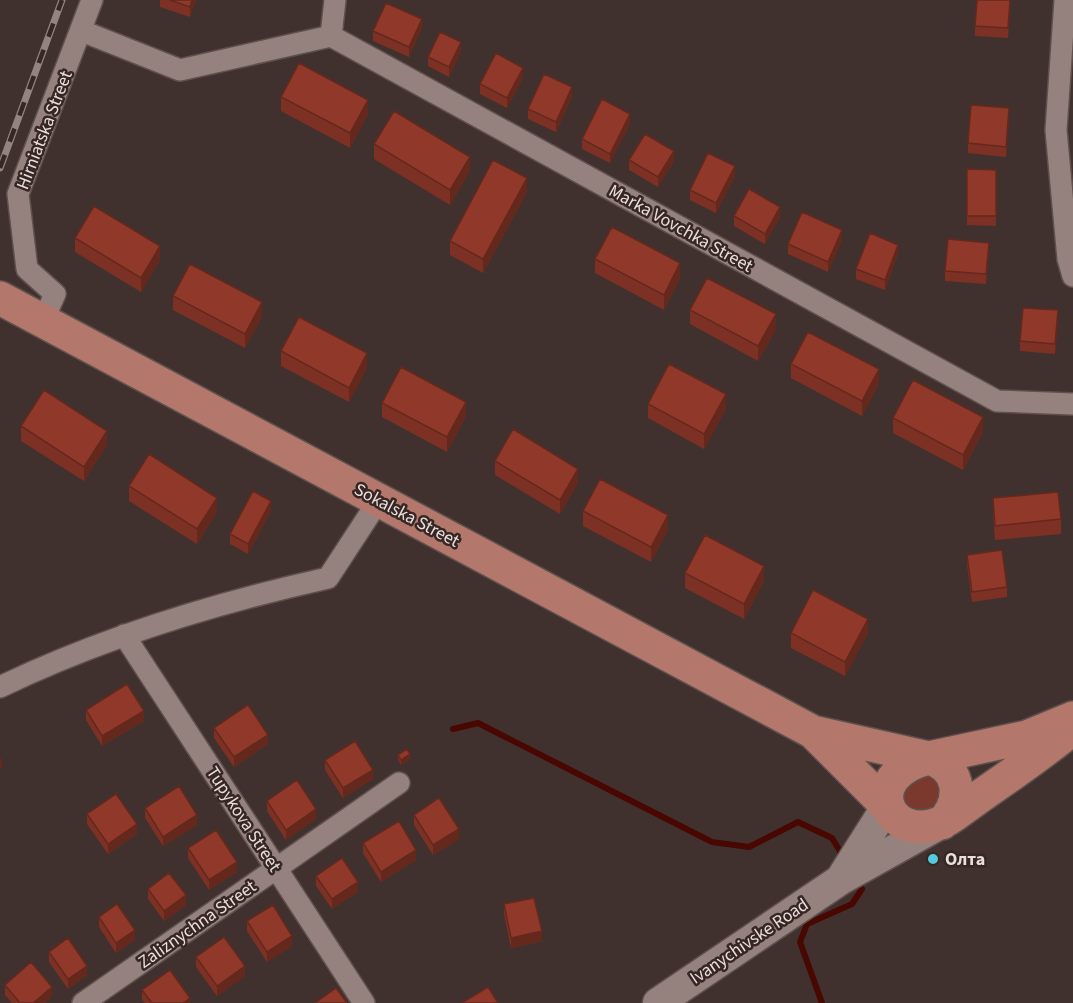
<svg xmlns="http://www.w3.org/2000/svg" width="1073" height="1003" viewBox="0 0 1073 1003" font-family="'Source Sans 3',sans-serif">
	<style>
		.green { fill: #7b382c }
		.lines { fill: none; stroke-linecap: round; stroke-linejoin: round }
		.stream { stroke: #480701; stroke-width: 6 }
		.minor-casing { stroke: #5e504d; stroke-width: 24 }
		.secondary-casing { stroke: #5e504d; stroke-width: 33 }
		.primary-casing { stroke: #5e504d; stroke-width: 36 }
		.minor { stroke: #95827e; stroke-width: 21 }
		.secondary { stroke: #95827e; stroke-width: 30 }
		.primary { stroke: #b3776b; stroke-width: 33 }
		.rail-casing { stroke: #918481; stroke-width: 7 }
		.rail { stroke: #372724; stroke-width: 4.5; stroke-dasharray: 14; stroke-linecap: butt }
		.wall { fill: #7c3124 }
		.shaded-wall { fill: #65281d }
		.building { fill: #90392a; stroke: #65281d; stroke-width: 1.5 }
		.poi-dot { fill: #55cadf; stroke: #372724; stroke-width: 2 }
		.labels { text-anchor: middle; stroke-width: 5; stroke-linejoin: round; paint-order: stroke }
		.street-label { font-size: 18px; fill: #e8dedc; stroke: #372724 }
		.poi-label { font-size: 18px; font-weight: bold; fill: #e8dedc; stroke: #372724; text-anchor: start }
	</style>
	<rect width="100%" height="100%" fill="#41312e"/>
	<!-- green -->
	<path class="green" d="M923,772l20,9 -3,29 -29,2 -8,-13 2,-15z"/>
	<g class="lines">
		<!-- stream -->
		<path class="stream" d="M453,729l25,-6 234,119 37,5 49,-25 34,16 11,18
			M822,1003l-22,-61 7,-18 45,-20 10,-15 -5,-9"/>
		<!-- minor casing -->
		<g class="minor-casing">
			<path id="minor" d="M1065,0l-9,130 12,129 5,17
				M82,31l98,39 151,-34
				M331,36l666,365 76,3
				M331,36l4,-36
				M43,321l12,-27 -28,-25 -9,-75 74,-194
				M124,635l240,368
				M0,687c104,-50 216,-84 328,-109l51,-78
				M83,1003l316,-220"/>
		</g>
		<!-- secondary casing -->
		<g class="secondary-casing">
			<path id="secondary" d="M842,877l45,-71
				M658,1003l182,-123 102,-57"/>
		</g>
		<!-- primary casing -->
		<g class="primary-casing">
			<path id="primary" d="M0,298l813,434 116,26 98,-21 46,-19
				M813,732l74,74
				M942,823c21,-22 20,-55 -13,-65 -72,18 -41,86 11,65 12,-4 24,-16 35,-23 31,-22 63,-43 93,-68"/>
		</g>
		<!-- minor -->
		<use href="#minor" class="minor"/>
		<!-- secondary -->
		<use href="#secondary" class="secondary"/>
		<!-- primary -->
		<use href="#primary" class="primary"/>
		<!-- rail casing -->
		<g class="rail-casing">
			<path id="rail" d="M0,168l62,-168"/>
		</g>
		<!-- rail -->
		<use href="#rail" class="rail"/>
	</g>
	<!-- wall -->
	<path class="wall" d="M160,0h36l-6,17 -30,-10z
		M1010,8l-2,30 -33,-2v-10z
		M422,28l-13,29 -36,-16v-10z
		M461,52l-12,25 -21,-11v-9z
		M523,78l-16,30 -27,-14v-10z
		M281,97l87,17 -18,34 -69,-37z
		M572,97l-16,35 -28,-13v-10z
		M1009,118l-3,39 -38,-4v-10z
		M630,124l-20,39 -28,-14v-10z
		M374,144l96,27 -20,34 -76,-46z
		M629,160l45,1 -16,26 -29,-17z
		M967,169l29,1v56l-29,-1z
		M735,176l-19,37 -26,-13v-10z
		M527,192l-44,81 -33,-18v-14z
		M734,216l46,1 -15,27 -31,-18z
		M75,238l85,22 -19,32 -66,-40z
		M842,240l-14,32 -40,-18v-10z
		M989,252l-3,32 -41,-3v-10z
		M898,254l-13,36 -29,-11v-10z
		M595,259l85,19 -16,32 -69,-37z
		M173,296l89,21 -17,31 -72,-38z
		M690,310l86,19 -18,32 -68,-37z
		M1058,320l-3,34 -35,-3v-10z
		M281,351l86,17 -18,34 -68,-36z
		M791,364l88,20 -17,32 -71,-38z
		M382,403l84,13 -19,36 -65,-35z
		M648,404l78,5 -22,40 -56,-31z
		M893,418l90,14 -20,38 -70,-37z
		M21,426l86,19 -23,36 -63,-40z
		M495,461l83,22 -18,31 -65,-39z
		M129,486l88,26 -20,32 -68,-43z
		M993,498l68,21v15l-66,6 -2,-27z
		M271,511l-23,43 -18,-10v-10z
		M583,511l85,19 -17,32 -68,-36z
		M967,555l40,32v10l-35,5 -5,-37z
		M685,573l79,8 -20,38 -59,-31z
		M791,633h77l-23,43 -54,-28z
		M86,710l58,11 -42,25 -16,-26z
		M214,728l54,16 -34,23 -20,-29z
		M398,755l12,4 -9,6 -3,-6z
		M325,760l48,19 -30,19 -18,-28z
		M267,801l49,18 -30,21 -19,-29z
		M145,808l52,17 -34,21 -18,-28z
		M87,814l50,20 -29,20 -21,-30z
		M414,815l45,24 -26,16 -19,-30z
		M363,843l53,17 -35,22 -18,-29z
		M188,848l49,24 -28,18 -21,-32z
		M316,876l42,16 -26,17 -16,-23z
		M148,889l38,16 -22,16 -16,-22z
		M504,904l38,37 -31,7 -7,-34z
		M99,917l36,23 -19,13 -17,-26z
		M247,921l45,25 -25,16 -20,-31z
		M49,952l38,23 -19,14 -19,-27z
		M196,957l49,19 -28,20 -21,-29z
		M5,985l47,11 -7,7h-33l-7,-8z
		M142,990l48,13h-45l-3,-3z"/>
	<!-- shaded-wall -->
	<path class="shaded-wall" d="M192,0h4l-6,17v-10z
		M422,19v9l-13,29v-10z
		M461,42v10l-12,25v-10z
		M523,68v10l-16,30v-10z
		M572,87v10l-16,35v-10z
		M368,100v14l-18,34v-15z
		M1009,108v10l-3,39v-10z
		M630,114v10l-20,39v-9z
		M674,151v10l-16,26v-10z
		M470,157v14l-20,34v-15z
		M735,166v10l-19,37v-10z
		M527,178v14l-44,81v-14z
		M780,207v10l-15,27v-10z
		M842,230v10l-14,32v-10z
		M989,243v9l-3,32v-10z
		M898,245v9l-13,36v-10z
		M160,246v14l-19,32v-14z
		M680,263v15l-16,32v-15z
		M262,302v15l-17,31v-14z
		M1058,310v10l-3,34v-10z
		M776,314v15l-18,32v-15z
		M367,353v15l-18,34v-14z
		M879,369v15l-17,32v-15z
		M726,394v15l-22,40v-15z
		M466,402v14l-19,36v-15z
		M983,417v15l-20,38v-15z
		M107,431v14l-23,36v-14z
		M578,469v14l-18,31v-14z
		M217,498v14l-20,32v-15z
		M271,501v10l-23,43v-10z
		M668,515v15l-17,32v-15z
		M764,566v15l-20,38v-15z
		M868,619v14l-23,43v-14z
		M144,711v10l-42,25v-10z
		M268,735v9l-34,23v-10z
		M410,754v5l-9,6v-5z
		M2,758v10l-2,1v-10z
		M373,770v9l-30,19v-10z
		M316,809v10l-30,21v-10z
		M197,815v10l-34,21v-9z
		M137,824v10l-29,20v-10z
		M459,829v10l-26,16v-10z
		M416,850v10l-35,22v-10z
		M237,862v10l-28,18v-10z
		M358,882v10l-26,17v-10z
		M186,895v10l-22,16v-10z
		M135,930v10l-19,13v-10z
		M542,931v10l-31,7v-10z
		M292,936v10l-25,16v-10z
		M87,966v9l-19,14v-10z
		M245,966v10l-28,20v-10z
		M52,987v9l-7,7h-12z
		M190,998v5h-7z"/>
	<!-- building -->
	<path class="building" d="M170,0h22l-2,7z
		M977,0h33l-2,28 -33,-2z
		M386,3l36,16 -13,28 -36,-16z
		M440,32l21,10 -12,25 -21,-10z
		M496,53l27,15 -16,30 -27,-14z
		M299,63l69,37 -18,33 -69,-36z
		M544,74l28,13 -16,35 -28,-13z
		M602,99l28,15 -20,40 -28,-15z
		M971,105l38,3 -3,39 -38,-4z
		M394,111l76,46 -20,33 -76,-46z
		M645,134l29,17 -16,26 -29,-17z
		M708,153l27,13 -19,37 -26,-13z
		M493,160l34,18 -44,81 -33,-18z
		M967,169l29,1v46h-29z
		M749,189l31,18 -15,27 -31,-18z
		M94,206l66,40 -19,32 -66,-40z
		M802,212l40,18 -14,32 -40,-18z
		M612,227l68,36 -16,32 -69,-36z
		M870,233l28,12 -13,35 -29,-11z
		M948,239l41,4 -3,31 -41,-3z
		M190,264l72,38 -17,32 -72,-38z
		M707,278l69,36 -18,32 -68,-36z
		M1023,308l35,2 -3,34 -35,-3z
		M299,317l68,36 -18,35 -68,-37z
		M808,332l71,37 -17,32 -71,-37z
		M669,364l57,30 -22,40 -56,-30z
		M401,367l65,35 -19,35 -65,-34z
		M913,380l70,37 -20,38 -70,-37z
		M44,390l63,41 -23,36 -63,-41z
		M513,429l65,40 -18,31 -65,-39z
		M149,454l68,44 -20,31 -68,-43z
		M600,479l68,36 -17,32 -68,-36z
		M253,491l18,10 -23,43 -18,-10z
		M1058,492l3,27 -66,7 -2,-28z
		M705,535l59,31 -20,38 -59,-31z
		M1002,550l5,37 -35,5 -5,-37z
		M813,590l55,29 -23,43 -54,-29z
		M127,684l17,27 -42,25 -16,-26z
		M248,705l20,30 -34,22 -20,-29z
		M355,741l18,29 -30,18 -18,-28z
		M407,749l3,5 -9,6 -3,-5z
		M297,780l19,29 -30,21 -19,-29z
		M179,786l18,29 -34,22 -18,-29z
		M116,794l21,30 -29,20 -21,-30z
		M439,798l20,31 -26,16 -19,-30z
		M399,821l17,29 -35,22 -18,-29z
		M216,830l21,32 -28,18 -21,-32z
		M342,858l16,24 -26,17 -16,-23z
		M169,873l17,22 -22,16 -16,-22z
		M534,898l8,33 -31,7 -7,-34z
		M117,904l18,26 -19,13 -17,-26z
		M273,905l19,31 -25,16 -20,-31z
		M224,937l21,29 -28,20 -21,-29z
		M68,938l19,28 -19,13 -19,-27z
		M31,962l21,25 -19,16h-13l-15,-18z
		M170,970l20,28 -7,5h-31l-10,-13z
		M488,987l10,16h-36z
		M336,988l11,15h-32z"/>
	<!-- markers -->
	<circle class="poi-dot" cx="933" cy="859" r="6"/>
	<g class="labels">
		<!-- street labels -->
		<g class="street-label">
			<text transform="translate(44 130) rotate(-69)" y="6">Hirniatska Street</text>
			<text transform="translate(681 228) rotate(29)" y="6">Marka Vovchka Street</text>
			<text transform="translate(407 515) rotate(28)" y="6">Sokalska Street</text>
			<text transform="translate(244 819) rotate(57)" y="6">Tupykova Street</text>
			<text transform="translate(197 924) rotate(-35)" y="6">Zaliznychna Street</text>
			<text transform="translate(749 941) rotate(-34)" y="6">Ivanychivske Road</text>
		</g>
		<!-- poi labels -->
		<g class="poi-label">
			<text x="945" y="865">Олта</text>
		</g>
	</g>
</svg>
